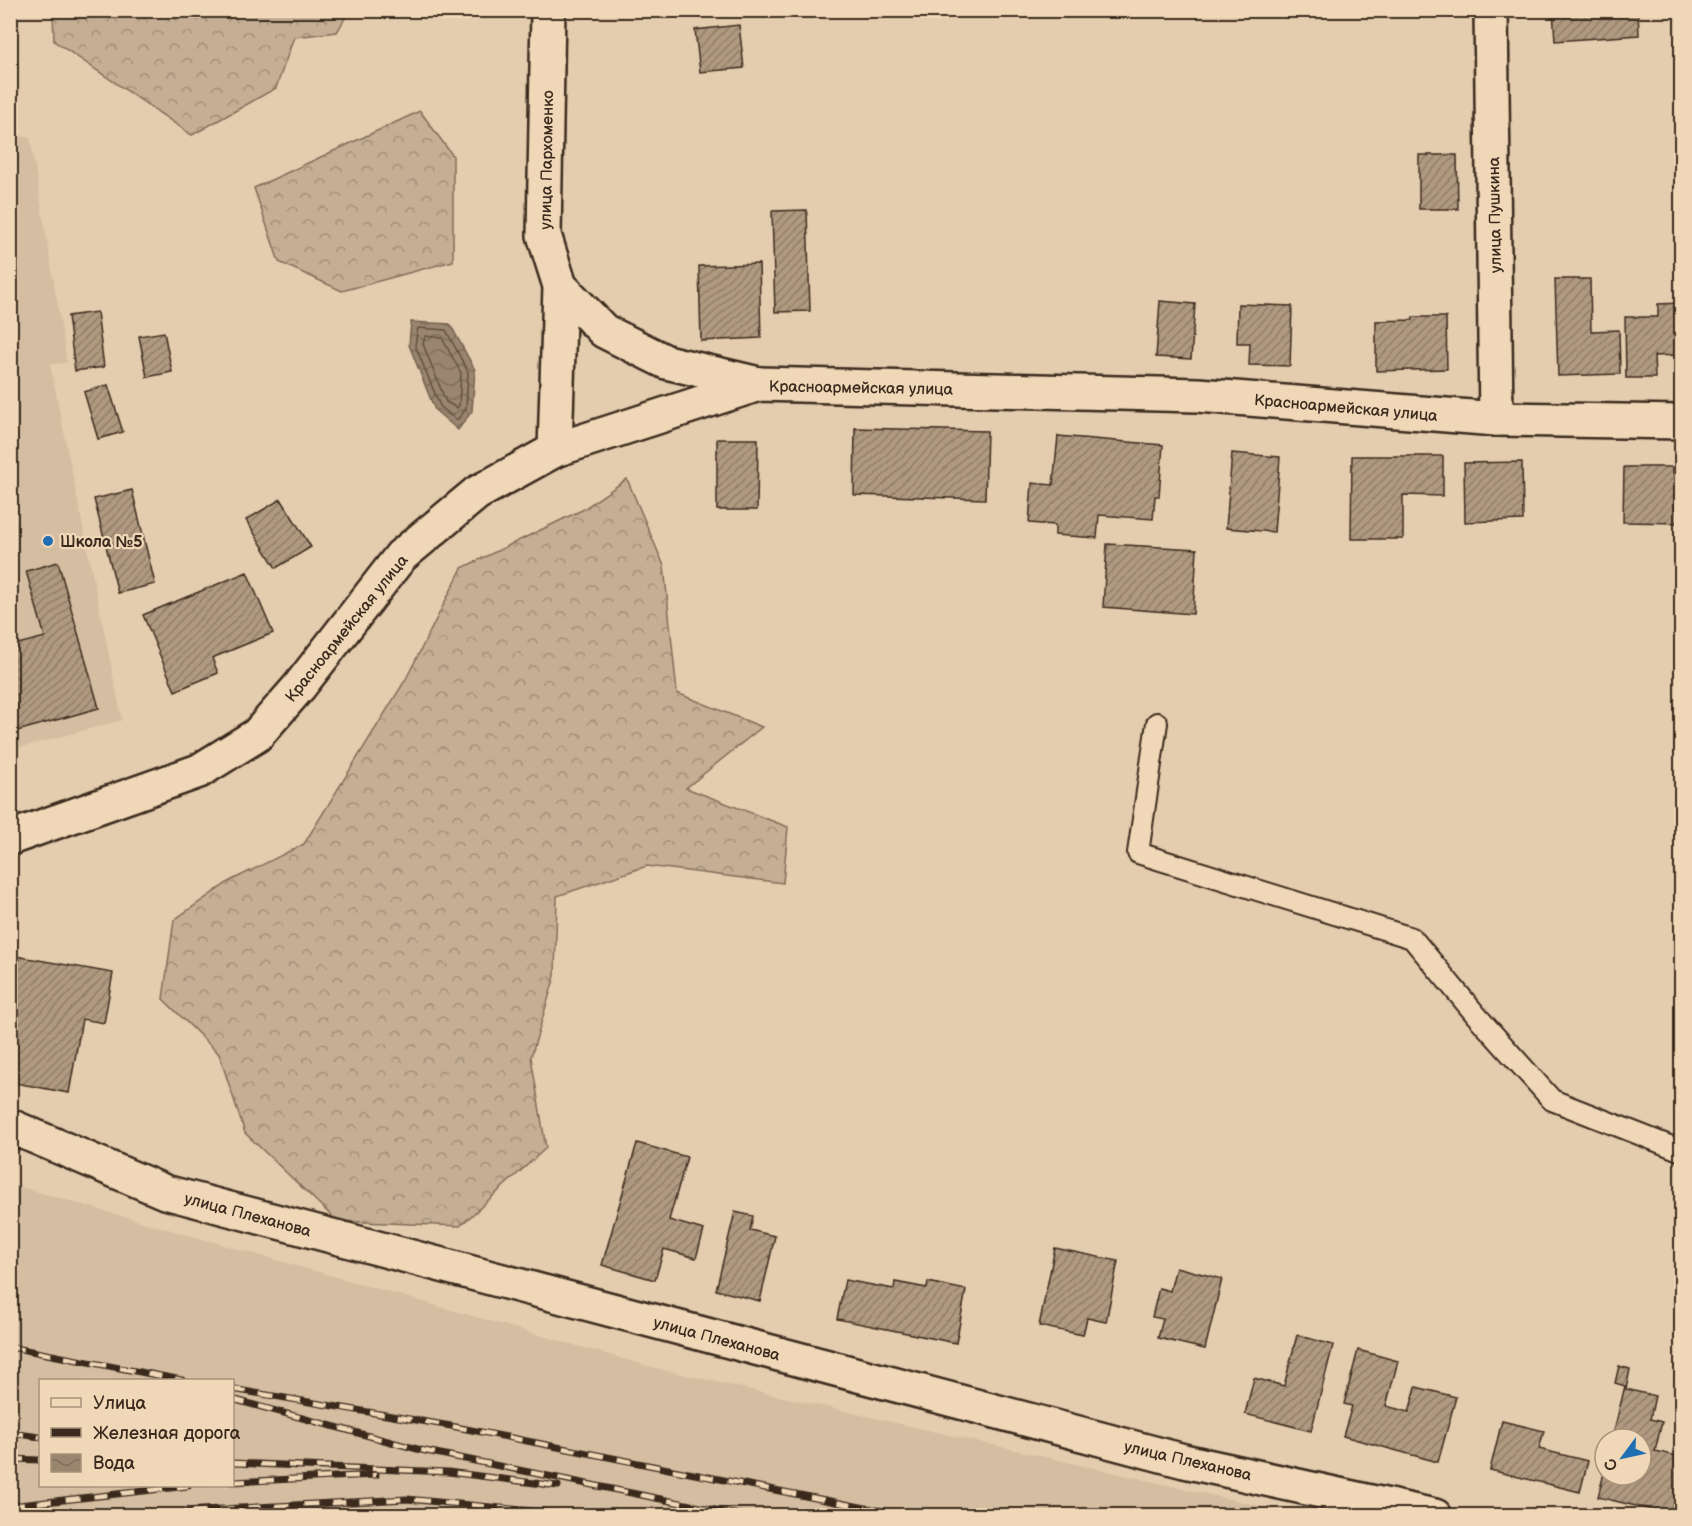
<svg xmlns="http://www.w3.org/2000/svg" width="1692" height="1526" viewBox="0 0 1692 1526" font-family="'Balsamiq Sans',sans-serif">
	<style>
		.built { fill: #d4bda0; fill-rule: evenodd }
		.forest { fill: url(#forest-crowns); stroke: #806c58; stroke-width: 1.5 }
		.water { fill: url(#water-waves); stroke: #74614f; stroke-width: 1.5 }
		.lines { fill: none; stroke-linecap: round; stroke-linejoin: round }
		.shore { stroke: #614f3e; stroke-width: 1.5 }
		.building { fill: url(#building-hatch); stroke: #3b2a1e; stroke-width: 1.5 }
		.lane-casing { stroke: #3b2a1e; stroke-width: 24 }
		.street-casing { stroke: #3b2a1e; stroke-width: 38 }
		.secondary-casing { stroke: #3b2a1e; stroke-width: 38 }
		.lane { stroke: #efd7b7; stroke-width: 20 }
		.street { stroke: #efd7b7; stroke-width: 33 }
		.secondary { stroke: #efd7b7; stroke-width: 33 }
		.rail-casing { stroke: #3b2a1e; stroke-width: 7 }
		.rail { stroke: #efd7b7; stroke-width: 4.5; stroke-dasharray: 14; stroke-linecap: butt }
		.poi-dot { fill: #1f6fb2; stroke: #efd7b7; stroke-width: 2 }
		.labels { text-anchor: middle; stroke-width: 4.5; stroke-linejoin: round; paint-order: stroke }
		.street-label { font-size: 16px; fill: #3b2a1e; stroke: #efd7b7 }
		.poi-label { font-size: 16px; font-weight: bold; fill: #3b2a1e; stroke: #efd7b7; text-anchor: start }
	</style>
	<defs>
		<pattern id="forest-crowns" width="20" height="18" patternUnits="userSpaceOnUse" patternTransform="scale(1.5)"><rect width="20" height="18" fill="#c5ae93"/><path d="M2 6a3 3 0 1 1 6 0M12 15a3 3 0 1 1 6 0" fill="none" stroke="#a18e77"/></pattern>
		<pattern id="water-waves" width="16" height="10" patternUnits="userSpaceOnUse" patternTransform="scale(1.5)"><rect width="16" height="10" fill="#9a866f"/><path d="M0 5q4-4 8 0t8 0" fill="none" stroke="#7f6e5b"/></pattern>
		<pattern id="building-hatch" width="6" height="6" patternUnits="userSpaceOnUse" patternTransform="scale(1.5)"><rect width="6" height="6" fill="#b09980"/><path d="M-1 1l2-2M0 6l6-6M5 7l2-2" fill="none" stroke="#907d68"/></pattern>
	</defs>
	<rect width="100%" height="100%" fill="#e4ccae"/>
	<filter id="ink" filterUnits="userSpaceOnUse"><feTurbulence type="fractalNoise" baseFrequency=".0167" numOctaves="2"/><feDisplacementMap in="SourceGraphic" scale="12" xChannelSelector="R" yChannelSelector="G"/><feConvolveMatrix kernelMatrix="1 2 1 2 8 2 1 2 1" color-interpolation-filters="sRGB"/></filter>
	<g filter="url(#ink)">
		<!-- built -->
		<path class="built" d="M11,136l19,1 37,226 -17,1 72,356 -111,30z
			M10,1184l641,183 648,148h-1288zM40,1380h192v106h-192z"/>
		<!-- forest -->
		<path class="forest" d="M53,11v-1l296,1 -12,21 -43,5 -18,51 -84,47 -138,-94z
			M420,111l33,45v105l-111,30 -63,-29 -25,-74z
			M627,479l37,87 13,127 85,34 -76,61 102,39 -5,56 -136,-17 -90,30 -2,80 -24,81 15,91 -86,78 -123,-5 -92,-88 -26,-79 -56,-55 11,-79 56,-39 74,-37 102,-165 56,-111 120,-58z"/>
		<!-- water -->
		<path class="water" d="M411,322l39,2 25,46 -3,41 -14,19 -23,-20 -26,-65z"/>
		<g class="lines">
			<!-- shore -->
			<path class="shore" d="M418,328l28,2 22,42 -2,37 -8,10h-3l-15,-13 -25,-61z
				M425,336l17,2 19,35 -2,32 -2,3 -11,-6 -23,-58z"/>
		</g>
		<!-- building -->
		<path class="building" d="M1553,10h85l1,25 -84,6z
			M739,25l5,43 -44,4 -5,-42z
			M1419,155h38l1,54h-39z
			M807,210l3,101 -35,1 -3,-101z
			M759,264l2,74 -60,3 -2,-75z
			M1555,279h35l1,52 28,-1 1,44 -62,2z
			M1160,301l35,3 -4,55 -35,-2z
			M1682,303v67h-3v-15l-25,1 1,22h-29l-1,-61h33v-13z
			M1238,304l54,2 -2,60 -41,-1 1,-22h-13z
			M97,312l7,55 -29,4 -7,-55z
			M1413,317h33l1,52 -71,2v-50l37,-1z
			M164,332l8,40 -25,5 -8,-41z
			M108,385l15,47 -25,7 -14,-47z
			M855,428l132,3 -2,68 -131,-4z
			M1058,436l105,9 -4,51h-4l-2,23 -54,-4 -2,23 -42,-3v-10l-26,-2 3,-40 21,2z
			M717,439h41l-1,71h-40z
			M1232,453l48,4 -6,75 -48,-4z
			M1352,456h91v40l-40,-1v44h-52z
			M1522,462l1,58 -58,2 -1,-59z
			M1624,467h49v6l9,1v49l-59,-1z
			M132,490l23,94 -37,9 -24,-94z
			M281,499l30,48 -35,21 -30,-48z
			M1107,544l90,5 -4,65 -90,-7z
			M58,562l41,146 -89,25v-87l35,-9 -19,-66z
			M247,572l26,61 -61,25 6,15 -43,18 -32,-76z
			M10,955l103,18 -9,50 -22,-4 -13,74 -59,-11z
			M637,1143l50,14 -18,63 35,10 -8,28 -32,-9 -9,31 -53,-15z
			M735,1212l18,4 -3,14 25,6 -15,65 -44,-11z
			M1055,1248l63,13 -12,61 -19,-4 -4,17 -44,-9z
			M1176,1267l46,12 -17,70 -47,-11 5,-19 -11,-2 7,-29 11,3z
			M845,1280l49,9 1,-7 32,6 1,-6 38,8 -10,53 -119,-24z
			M1297,1335l36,10 -22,86 -66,-17 9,-36 30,8z
			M1358,1350l40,11 -12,45 23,6 7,-25 40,10 -18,65 -95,-26 9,-30 -8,-2z
			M1619,1366l11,3 -4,20 29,7 -5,23 12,3 -7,29 27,6v42l-4,17 -80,-19 7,-28v6h36v-36h-29l13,-53 -10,-3z
			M1502,1421l42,10 -5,18 49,12 -8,31 -90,-22z"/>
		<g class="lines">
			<!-- lane casing -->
			<g class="lane-casing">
				<path id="lane" d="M1157,723l-19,130 274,85 64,77 76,85 130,51"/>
			</g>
			<!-- street casing -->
			<g class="street-casing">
				<path id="street" d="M548,10l-4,225 16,51 -5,164
					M1491,10l5,409
					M560,286l44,45 62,31 93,22
					M10,1126l155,66 1019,269 251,55"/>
			</g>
			<!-- secondary casing -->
			<g class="secondary-casing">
				<path id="secondary" d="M10,838l189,-67 58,-36 42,-48 102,-131 76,-63 78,-43 204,-66 439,11 298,24 186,3"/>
			</g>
			<!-- lane -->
			<use href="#lane" class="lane"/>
			<!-- street -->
			<use href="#street" class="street"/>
			<!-- secondary -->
			<use href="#secondary" class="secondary"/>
			<!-- rail casing -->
			<g class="rail-casing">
				<path id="rail" d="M10,1347l172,33
					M232,1389l219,37 455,90
					M232,1399l189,51 323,66
					M10,1433l30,4
					M10,1459l30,1
					M232,1463l216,9 110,14
					M232,1482l144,-7
					M10,1506l178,-20
					M164,1516l39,-6 204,-11 179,17"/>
			</g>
			<!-- rail -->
			<use href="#rail" class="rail"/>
		</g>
	</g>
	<!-- markers -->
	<circle class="poi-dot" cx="48" cy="541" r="6"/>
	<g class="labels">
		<!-- street labels -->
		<g class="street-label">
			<text transform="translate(546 160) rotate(-89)" y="6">улица Пархоменко</text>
			<text transform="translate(1494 215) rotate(-91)" y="6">улица Пушкина</text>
			<text transform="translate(861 387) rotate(1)" y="6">Красноармейская улица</text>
			<text transform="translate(1346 407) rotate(5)" y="6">Красноармейская улица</text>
			<text transform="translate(346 628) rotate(-51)" y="6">Красноармейская улица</text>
			<text transform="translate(248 1214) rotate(15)" y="6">улица Плеханова</text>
			<text transform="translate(717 1338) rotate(15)" y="6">улица Плеханова</text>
			<text transform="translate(1188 1460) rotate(13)" y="6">улица Плеханова</text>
		</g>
		<!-- poi labels -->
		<g class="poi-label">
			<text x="60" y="547">Школа №5</text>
		</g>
	</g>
	<!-- margin -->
	<rect width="1692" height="1526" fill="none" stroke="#efd7b7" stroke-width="36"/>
	<rect x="18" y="18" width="1656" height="1490" fill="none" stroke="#3b2a1e" stroke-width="2" filter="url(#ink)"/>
	<!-- legend -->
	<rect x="39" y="1379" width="195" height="108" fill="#efd7b7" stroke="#a7927a" stroke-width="1.5"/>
	<rect x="51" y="1398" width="30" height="9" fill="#efd7b7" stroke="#a7927a" stroke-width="1.5"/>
	<text x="93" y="1409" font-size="18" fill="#3b2a1e">Улица</text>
	<rect x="51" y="1428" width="30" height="9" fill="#3b2a1e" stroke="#a7927a" stroke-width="1.5"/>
	<text x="93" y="1439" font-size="18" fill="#3b2a1e">Железная дорога</text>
	<rect x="51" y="1454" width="30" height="18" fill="url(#water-waves)" stroke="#a7927a" stroke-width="1.5"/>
	<text x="93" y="1469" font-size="18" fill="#3b2a1e">Вода</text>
	<!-- north arrow -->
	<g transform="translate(1623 1457) rotate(237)"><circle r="28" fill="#efd7b7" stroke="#a7927a" stroke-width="1.5"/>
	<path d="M0-4.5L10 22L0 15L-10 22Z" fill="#1f6fb2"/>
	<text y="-9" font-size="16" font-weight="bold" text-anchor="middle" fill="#3b2a1e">С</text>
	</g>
</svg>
